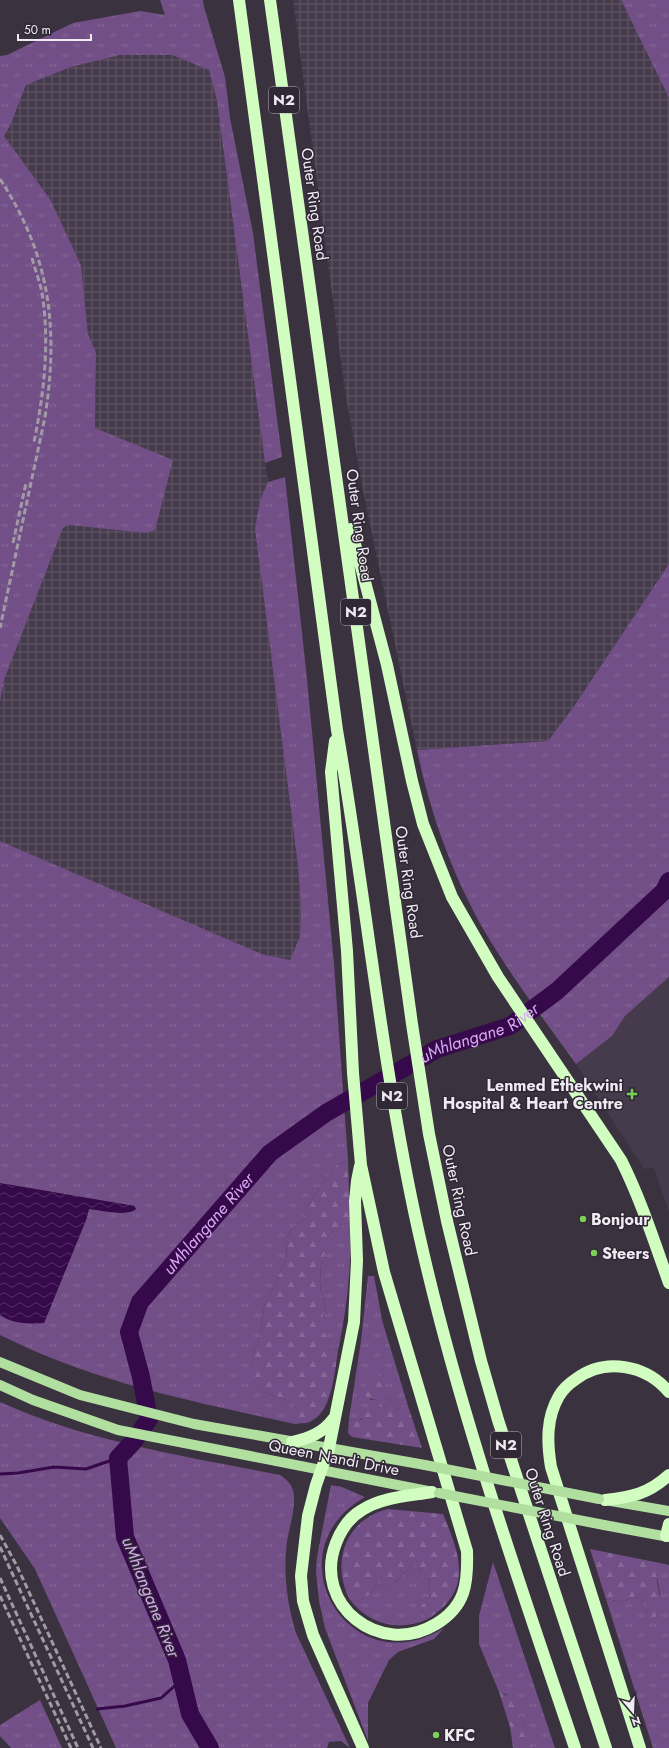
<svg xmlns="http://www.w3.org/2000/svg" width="669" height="1748" viewBox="0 0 669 1748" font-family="Jost,sans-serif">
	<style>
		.built { fill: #463b4c }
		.industrial { fill: url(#industrial-grid) }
		.grass { fill: url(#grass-tufts) }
		.forest { fill: url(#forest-firs) }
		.water { fill: url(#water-waves) }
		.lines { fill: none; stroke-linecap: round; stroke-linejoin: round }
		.stream { stroke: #36094a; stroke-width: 3 }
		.river { stroke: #36094a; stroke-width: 18 }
		.major { stroke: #b1dfa0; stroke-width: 10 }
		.highway { stroke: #d1fdc1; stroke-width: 12 }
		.rail { stroke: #a29ba5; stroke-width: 3; stroke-dasharray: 6 3; stroke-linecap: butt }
		.major-bridge { stroke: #b1dfa0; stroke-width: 10 }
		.poi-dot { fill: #7ad156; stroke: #302835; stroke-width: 1.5 }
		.labels { text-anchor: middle; stroke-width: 3; stroke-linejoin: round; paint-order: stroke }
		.shield { fill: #302835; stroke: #b6b0ba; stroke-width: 1 }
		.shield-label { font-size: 15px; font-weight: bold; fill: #f0ebf3 }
		.street-label { font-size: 16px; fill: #f0ebf3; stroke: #302835 }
		.poi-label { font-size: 16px; font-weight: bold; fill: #f0ebf3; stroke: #302835; text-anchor: start }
		.water-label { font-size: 17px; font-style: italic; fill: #d8a9f4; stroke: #302835 }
	</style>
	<defs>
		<pattern id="industrial-grid" width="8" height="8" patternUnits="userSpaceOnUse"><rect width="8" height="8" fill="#463b4c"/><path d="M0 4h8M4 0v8" fill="none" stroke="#615866"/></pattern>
		<pattern id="grass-tufts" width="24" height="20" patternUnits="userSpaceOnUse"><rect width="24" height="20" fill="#724f86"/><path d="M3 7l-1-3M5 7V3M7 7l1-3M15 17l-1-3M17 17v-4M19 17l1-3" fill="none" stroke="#866898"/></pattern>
		<pattern id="forest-firs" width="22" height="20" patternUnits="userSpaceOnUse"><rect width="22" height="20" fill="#724f86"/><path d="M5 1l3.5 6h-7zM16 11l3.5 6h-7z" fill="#866898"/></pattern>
		<pattern id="water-waves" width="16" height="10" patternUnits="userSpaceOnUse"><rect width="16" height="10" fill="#36094a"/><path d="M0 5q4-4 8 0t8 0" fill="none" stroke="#532d65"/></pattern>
	</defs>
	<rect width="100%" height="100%" fill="#3a323f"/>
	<!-- built -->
	<path class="built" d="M669,977v235l-15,-44 -10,1 -68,-105 36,-28 13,-20z"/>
	<!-- industrial -->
	<path class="industrial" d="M293,0h328l48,98v466l-97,145 -24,32 -131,9 -54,-260 -18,-99z
		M120,55h52l37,15 8,31 51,381 -8,18 16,187 14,120 8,59 3,44 -1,26 -10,24 -28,-6 -262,-113v-139l4,-22 59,-152 6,-3 26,-97 1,-76 -8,-18 -7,-69 -31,-66 -46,-63 6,-10 16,-41 45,-18z"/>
	<!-- grass -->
	<path class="grass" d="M160,0h43l1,7 21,70 5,41 23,115 29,224 -17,6 -48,-362 -8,-31 -37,-15h-52l-49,12 -45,18 -16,41 -6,10 46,63 31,66 7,69 8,18 -1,76 78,32 -18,70 -9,3 -77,-8 -6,3 -59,152 -4,22v-646l7,-1 66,-32 67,-12 25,4z
		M621,0h48v98z
		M285,477l22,202 27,285 14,196 -12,5 -26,37 -7,16 -12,12 -4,8 -1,22 -22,48 -3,23 -10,32 11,28 29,11 4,6v16c-104,-23 -199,-41 -295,-89v-20c14,9 28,9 44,8l42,-103 3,-11 33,4 14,-4 -2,-3 -134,-23v-342l262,113 28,6 10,-24 1,-26 -3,-44 -43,-337 5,-29 8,-18z
		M669,564v413l-44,39 -13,20 -36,28c-29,-40 -59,-80 -85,-122 -36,-59 -60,-125 -74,-192l131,-9 24,-32z
		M350,1222c2,44 -3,86 -12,129l-8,-7 -7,-14v-11l2,-15 -4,-11 -1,-11 1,-18 12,-34z
		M368,1276h6l8,44 26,86h-6l-5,4 -2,-6 -10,-7 -15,-19 -2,6 2,16 7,-1 3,4v5l-23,13 -8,-2 12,-78z
		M0,1402c88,40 185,54 280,73 8,5 14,12 14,22 1,14 -5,31 -7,45 -4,31 0,61 9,91l54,115 -9,-7 -12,1 -2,6h-211l-81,-179 -35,-51z
		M331,1485l11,2 23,10c-96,55 -15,190 79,131l-10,11 -36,13 -9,8 -21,43v38l-43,-113 -6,-27 -3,-29 1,-15z
		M493,1562l62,186h-21l-6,-10 -7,-22 -15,-22 -7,-2 -20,-48v-28z
		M660,1563l9,2v183h-16l-47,-149 16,3 14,-6 6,3 6,16 12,-21 -4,-22z
		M419,1564l1,8 10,9 -2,8 2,8 -7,16 5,6c-29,13 -58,6 -78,-19l7,2 12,-7 9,-12 12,4 22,-21z
		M40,1700l22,48h-51l-11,-12v-11z"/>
	<!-- forest -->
	<path class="forest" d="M348,1160l2,62 -17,9 -12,34 -1,17 1,11 4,11 -2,15v11l7,13 8,8c-3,19 -6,59 -25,69 -5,4 -12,3 -18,4v-16l-4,-6 -29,-11 -9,-7 -3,-10 1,-11 10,-32 3,-23 22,-48 1,-22 4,-8 12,-12 7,-16 23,-33 3,-4z
		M373,1374h5l4,5v6l4,4 -1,8 10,7 2,6 5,-4h6l14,42 -70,-11 -4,-4 1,-14 8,2 5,-2v-6l5,-4 13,-1v-5l-3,-4c-9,1 -12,-1 -14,-10z
		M388,1509l55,5c17,41 31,76 -15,105l-5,-6 -2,-7 9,-9 -2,-8 2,-8 -10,-9 -1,-7 -7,1 -22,21 -12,-4 -9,12 -12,7 -7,-2c-20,-38 -4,-81 38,-91z
		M590,1549l70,14c-1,3 -3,6 -3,9 -2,17 10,29 -3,47l-6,-4 -6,-16 -6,-3 -14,6 -16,-3z
		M499,1692c22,6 24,39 35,56h-21l-3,-21z"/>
	<!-- water -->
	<path class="water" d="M0,1183l134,23 2,3c-8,8 -36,1 -47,0l-3,11 -42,103c-16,1 -30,1 -44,-8z"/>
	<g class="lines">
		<!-- stream -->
		<path class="stream" d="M0,1474l18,-1 36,-6 32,2 32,-11
			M97,1709l28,-3 36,-8 17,-15v-18"/>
		<!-- river -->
		<path class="river" id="s1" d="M210,1748l-20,-34 -13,-54 -52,-123 -7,-79 16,-17 15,-22 -8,-42 -12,-45 11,-30 130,-149 56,-40 111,-64 73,-23 47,-35 107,-100 5,-10"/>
		<!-- major -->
		<path class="major" d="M0,1362l80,33 114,29 231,41
			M0,1385l33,15 85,30 310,61
			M611,1501l58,10
			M604,1525l65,12"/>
		<!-- highway -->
		<path class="highway" d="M239,0l98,730c29,168 45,338 82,504 39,175 99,344 156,514
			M270,0l142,1024 17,110 18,87 34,140 17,59 108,328
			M351,529l36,136 25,116 11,43 29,73 46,80 123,183c20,40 33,81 48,123
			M335,741l-4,31 16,179 6,122 8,92 23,107 83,279c1,32 -1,55 -31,73 -56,34 -124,-19 -100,-81 5,-13 14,-26 26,-33 20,-13 47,-14 70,-18
			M360,1166l-3,15 -2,20 2,60 -3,61 -25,126 -13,37 -8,31 -7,60 2,25 10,34 50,113
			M292,1442c18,-4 31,-9 42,-24
			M605,1500c27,-3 43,-6 64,-25
			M666,1536l3,-12
			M640,1748l-89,-281c-4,-24 -5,-49 8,-71 4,-7 11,-13 17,-17 29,-22 70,-14 93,13"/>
		<!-- rail -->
		<path class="rail" d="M0,179c50,76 59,149 45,238l-45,211
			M32,258c3,12 8,24 10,35 8,50 2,100 -8,149
			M13,543l13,-60
			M0,1535l17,31 84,182
			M0,1547l93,201
			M0,1578l78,170
			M0,1596l71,152"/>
		<!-- major-bridge -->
		<path class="major-bridge" d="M425,1465l174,34
			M439,1493l165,32"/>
	</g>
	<!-- markers -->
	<g class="poi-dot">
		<path d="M630 1088h4v4h4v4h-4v4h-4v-4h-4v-4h4z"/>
		<circle cx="583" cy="1219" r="4"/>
		<circle cx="594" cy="1253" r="4"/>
		<circle cx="436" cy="1735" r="4"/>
	</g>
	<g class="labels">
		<!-- shield labels -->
		<g class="shield">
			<rect x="269" y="87" width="30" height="26" rx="3"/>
			<rect x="341" y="599" width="30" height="26" rx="3"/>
			<rect x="377" y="1083" width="30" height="26" rx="3"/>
			<rect x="491" y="1432" width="30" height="26" rx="3"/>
		</g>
		<g class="shield-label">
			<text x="284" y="105">N2</text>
			<text x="356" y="617">N2</text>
			<text x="392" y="1101">N2</text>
			<text x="506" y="1450">N2</text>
		</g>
		<!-- street labels -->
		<g class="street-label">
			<text transform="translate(315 204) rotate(82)" y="6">Outer Ring Road</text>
			<text transform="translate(360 525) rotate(82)" y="6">Outer Ring Road</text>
			<text transform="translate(409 882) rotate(82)" y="6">Outer Ring Road</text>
			<text transform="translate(460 1200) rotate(78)" y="6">Outer Ring Road</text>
			<text transform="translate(334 1457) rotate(11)" y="6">Queen Nandi Drive</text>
			<text transform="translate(548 1522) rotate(72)" y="6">Outer Ring Road</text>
		</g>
		<!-- poi labels -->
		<g class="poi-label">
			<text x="623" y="1091" text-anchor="end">Lenmed Ethekwini<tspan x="623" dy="18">Hospital &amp; Heart Centre</tspan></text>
			<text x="591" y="1225">Bonjour</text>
			<text x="602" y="1259">Steers</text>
			<text x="444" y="1741">KFC</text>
		</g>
		<!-- water labels -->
		<g class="water-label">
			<text dy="6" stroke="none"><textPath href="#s1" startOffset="919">uMhlangane River</textPath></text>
			<text dy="6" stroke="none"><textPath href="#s1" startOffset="583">uMhlangane River</textPath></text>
			<text transform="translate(151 1597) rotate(68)" y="6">uMhlangane River</text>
		</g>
	</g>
	<!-- north arrow -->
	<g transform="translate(633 1712) rotate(161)" stroke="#302835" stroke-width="3" paint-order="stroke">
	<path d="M0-3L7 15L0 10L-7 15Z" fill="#f0ebf3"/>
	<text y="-6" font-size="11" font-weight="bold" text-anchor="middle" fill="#f0ebf3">N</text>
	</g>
	<!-- scale -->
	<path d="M18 34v6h73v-6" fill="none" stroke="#f0ebf3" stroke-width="2"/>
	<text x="24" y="34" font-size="12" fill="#f0ebf3" stroke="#302835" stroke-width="3" paint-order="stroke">50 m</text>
</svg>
